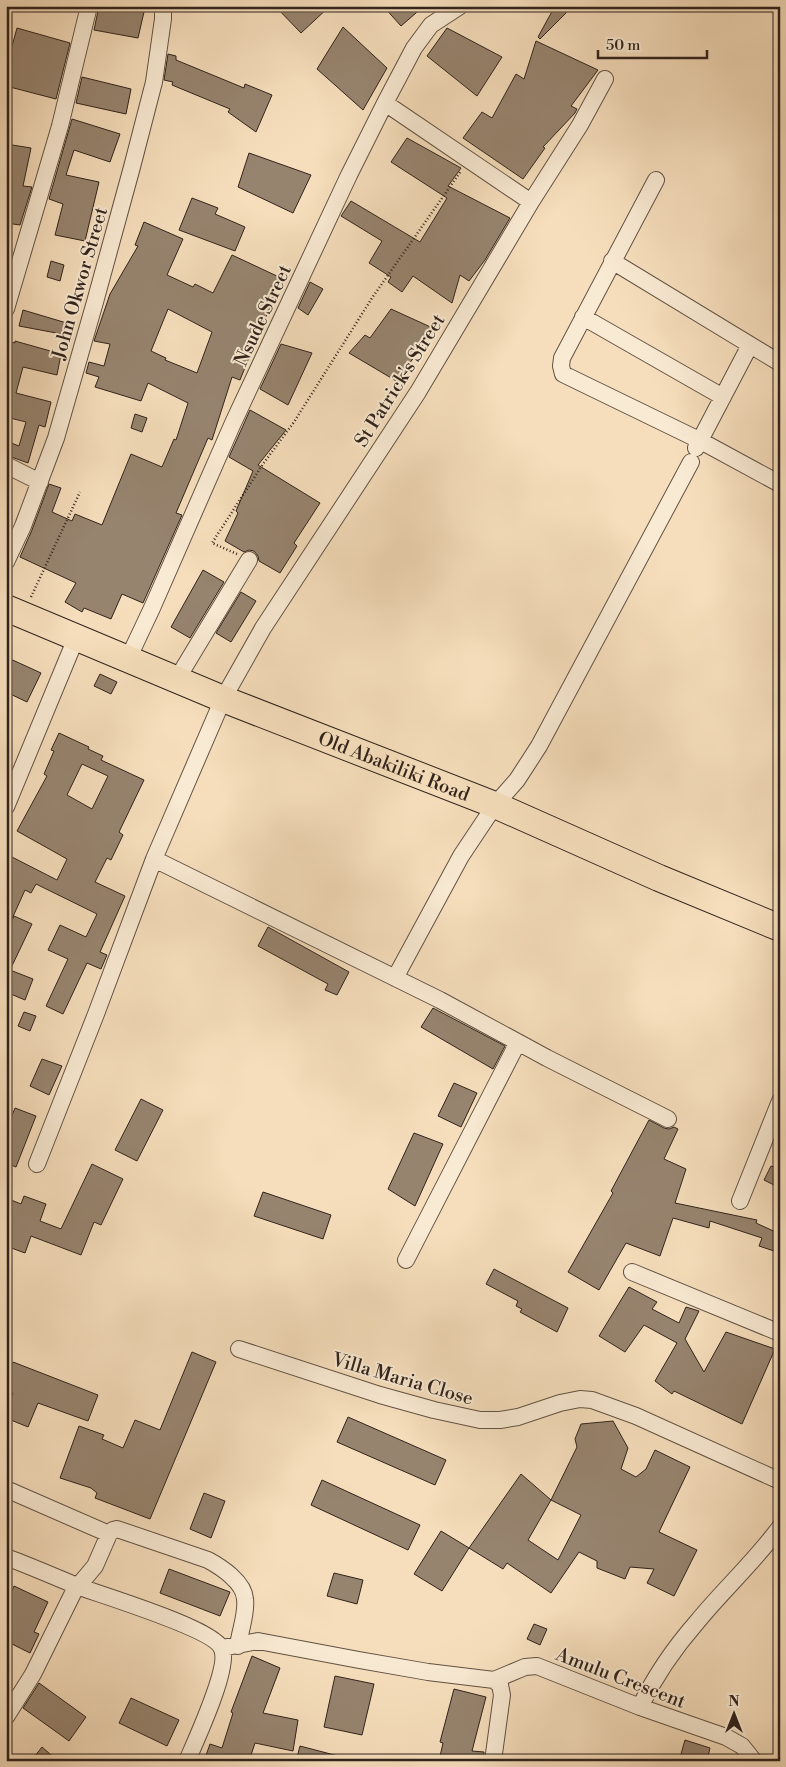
<svg xmlns="http://www.w3.org/2000/svg" width="786" height="1767" viewBox="0 0 786 1767" font-family="'Libre Bodoni',serif">
	<style>
		.building { fill: #97846f; stroke: #31231c; fill-rule: evenodd }
		.lines { fill: none; stroke-linecap: round; stroke-linejoin: round }
		.street-casing { stroke: #625244; stroke-width: 18 }
		.primary-casing { stroke: #31231c; stroke-width: 28 }
		.path { stroke: #31231c; stroke-width: 2.5; stroke-dasharray: 1 2.5; stroke-linecap: butt }
		.street { stroke: #f9ead3; stroke-width: 16 }
		.primary { stroke: #f6debc; stroke-width: 26 }
		.labels { text-anchor: middle; stroke-width: 4; stroke-linejoin: round; paint-order: stroke }
		.street-label { font-size: 19px; fill: #31231c; stroke: #f9ead3 }
	</style>
	<rect width="100%" height="100%" fill="#f6debc"/>
	<filter id="stains"><feTurbulence type="fractalNoise" baseFrequency=".004" numOctaves="4"/><feColorMatrix values="0 0 0 0 .2 0 0 0 0 .09 0 0 0 0 .02 0 0 0 .5 -.17"/></filter>
	<radialGradient id="worn" r=".72"><stop offset=".6" stop-color="#630" stop-opacity="0"/><stop offset="1" stop-color="#630" stop-opacity=".3"/></radialGradient>
	<!-- building -->
	<path class="building" d="M99,6h14l31,6 -6,26 -44,-8z
		M275,6h55l-29,27z
		M383,6h41l-23,20z
		M555,6h18l-33,33 -2,-2z
		M343,27l44,41 -24,42 -46,-41z
		M17,28l53,15 -14,56 -50,-13v-18z
		M447,28l55,29 -25,39 -50,-40z
		M536,41l62,29 -27,36 6,3 -2,4 -32,34 2,1 -22,31 -60,-41 19,-26 10,6 24,-44 8,5z
		M168,54l8,2v4l68,28 1,-4 27,11 -16,37 -28,-20 2,-3 -58,-24 1,-3 -9,-2z
		M82,77l49,12 -5,25 -50,-11z
		M72,119l48,15 -10,28 -36,-12 -8,25 33,7 -14,59 -30,-6 8,-31 -14,-5z
		M407,138l54,30 -13,18 62,32 -25,42 -16,21 -9,-6 -8,28 -39,-27 -11,16 -14,-10 3,-5 -22,-14 13,-22 -41,-25 10,-15 69,41 27,-44 -56,-36z
		M6,144l25,4 -8,38 9,1 -12,38 -14,-2z
		M249,153l62,22 -18,38 -55,-26z
		M192,198l26,10 -3,6 30,13 -10,24 -56,-21z
		M144,222l39,17 -16,36 26,12 2,-3 18,9 19,-38 47,22 -9,32 -24,45 4,1 -10,25 -8,-3 -20,63 -4,-2 -32,75 6,2 -39,88 -21,-9 -11,25 -27,-11 -2,4 -17,-10 11,-19 -56,-26 12,-27 17,-46 12,4 -9,24 20,9 3,-7 27,11 29,-71 31,13 12,-28 2,1 12,-37 -40,-20 -7,18 -46,-14 4,-10 -13,-4 3,-11 15,4 6,-22 -16,-3 16,-47 28,-48 -3,-1zM168,309l44,23 -15,41 -32,-13 1,-2 -15,-7z
		M51,261l13,4 -4,16 -13,-4z
		M310,282l13,7 -15,26 -10,-7z
		M391,309l44,20 -26,35 3,2 -14,16 -49,-29 16,-18 5,3z
		M23,310l47,14 -3,11 -48,-9z
		M6,341l9,2v-2l46,13 -4,21 -34,-8 -7,26 35,9 -6,25 -6,-2 -11,38 -22,-8v-14l13,5 7,-24 -20,-5z
		M281,344l31,9 -24,52 -28,-16z
		M250,410l36,20 -28,35 62,38 -26,40 3,3 -17,27 -21,-12 -1,-5 -4,-5 -5,-1 -5,2 -19,-11 13,-28 -2,-2 17,-40 -24,-14z
		M135,414l12,4 -5,14 -11,-4z
		M203,570l21,12 -34,56 -19,-11z
		M241,592l15,9 -25,41 -15,-9z
		M6,657l35,16 -14,29 -21,-10z
		M100,674l17,8 -6,12 -17,-8z
		M59,733l30,14 -1,2 15,7 -2,4 43,20 -25,52 4,3 -12,25 -4,-2 -12,24 30,14 -25,56 7,3 -6,14 -14,-6 -24,51 -17,-8 22,-47 -20,-9 12,-25 26,12 11,-23 -61,-30 -5,9 -6,-3 -19,42v-78l51,26 10,-21 -50,-28 30,-55 -3,-2 10,-23 -3,-1zM82,764l26,12 -16,33 -25,-14z
		M14,916l18,8 -22,46 23,9 -8,21 -19,-8v-60z
		M268,927l81,45 -12,23 -12,-5 3,-6 -70,-38z
		M433,1008l72,38 -12,23 -72,-42z
		M24,1012l12,4 -6,15 -12,-5z
		M42,1059l20,7 -13,29 -19,-9z
		M454,1083l23,10 -16,34 -23,-11z
		M141,1099l22,11 -26,51 -22,-11z
		M15,1108l21,8 -20,51 -10,-4v-33z
		M649,1120l15,8 5,1 5,-2 4,2 -14,30 22,10 -11,34 82,17 -1,3 24,11v19l-21,-7 3,-8 -52,-17 -1,7 -36,-10 -13,38 -34,-13 -27,47 -31,-18 45,-79 -2,-2z
		M414,1133l29,11 -28,62 -27,-17z
		M92,1164l31,15 -22,46 -7,-3 -13,33 -50,-19 -6,17 -19,-7v-48l15,6 3,-8 22,8 -6,17 21,8z
		M771,1166l9,3v19l-16,-8z
		M263,1192l68,23 -8,24 -69,-23z
		M494,1269l74,39 -11,24 -37,-20 2,-3 -6,-3 2,-5 -32,-17z
		M629,1287l28,15 -5,7 27,14 7,-16 13,4 -14,28 19,33 22,-40 49,17 -33,75 -68,-33 -2,3 -17,-13 22,-38 -33,-18 -19,27 -26,-16z
		M192,1352l24,10 -66,157 -55,-21 2,-5 -6,-5 -31,-10 19,-52 25,9 -2,4 21,9 12,-28 25,10z
		M13,1362l85,33 -10,26 -50,-18 -10,24 -22,-9v-9l7,-16 -7,-2v-11z
		M348,1417l98,43 -11,25 -98,-43z
		M613,1421l15,27 -7,21 15,8 10,-8 9,-19 35,17 -31,65 38,18 -23,46 -27,-13 7,-14 -24,-2 -5,12 -28,-11v-7l-18,-9 -28,41 -44,-30 -4,6 -34,-21 52,-74 30,26 26,-53 -2,-8 6,-15zM551,1500l30,15 -23,45 -30,-20z
		M322,1480l98,45 -12,25 -97,-45z
		M204,1493l21,8 -14,37 -21,-9z
		M441,1531l28,17 -27,43 -28,-17z
		M169,1569l61,23 -10,24 -60,-23z
		M334,1573l29,7 -6,24 -30,-8z
		M14,1586l34,16 -14,30 5,2 -9,19 -24,-12v-38z
		M534,1624l13,5 -7,16 -13,-6z
		M252,1656l28,12 -17,45 35,7 -5,31 -38,-8 -6,18h-45l6,-17 12,4 11,-35 -2,-1z
		M335,1676l39,8 -12,51 -38,-8z
		M39,1683l47,34 -17,24 -46,-33z
		M454,1689l32,8 -14,54 12,1 -1,9h-44l4,-18 -3,-1z
		M131,1698l48,22 -12,26 -48,-23z
		M685,1740l25,8 -3,13h-28z
		M300,1746l42,11 -1,4h-45z
		M42,1747l16,14h-27z"/>
	<g class="lines">
		<!-- street casing -->
		<g class="street-casing">
			<path id="street" d="M385,103l146,99
				M656,180l-94,178 -1,8 2,8 136,66 81,44
				M612,261l168,102
				M6,309l54,-183 29,-120
				M583,317l140,80
				M696,448l54,-103
				M6,465l34,17
				M6,562l17,-36 33,-88 39,-136 37,-135 22,-85 9,-63v-13
				M128,659l24,-51 81,-185 116,-248 36,-72 29,-55 17,-23 29,-19
				M177,679l72,-119
				M6,807l70,-169
				M154,859l286,141 107,58 121,61
				M395,978l66,-122 34,-51 22,-25 22,-34 152,-284
				M37,1164l59,-150 58,-155 69,-160 40,-71 155,-236 113,-190 49,-77 25,-46
				M740,1201l40,-100
				M406,1260l112,-218
				M632,1272l148,61
				M239,1349l141,46 54,15 46,10h20l18,-3 42,-14 20,-4 12,1 44,16 144,65
				M6,1489l103,45
				M6,1557c24,9 47,19 71,29 24,9 138,43 145,63 8,18 -26,91 -35,112
				M222,1648l36,-7 101,19 69,12 66,8 31,-13 12,-1 103,41 86,30 16,9 12,15
				M640,1707c14,-29 36,-61 57,-85 27,-33 58,-61 83,-95
				M6,1717l27,-43 41,-83 21,-25 14,-32 4,-4 4,-1 91,31c13,7 36,22 37,39 2,15 -5,31 -7,47
				M493,1761l9,-66 -2,-10 -6,-5"/>
		</g>
		<!-- primary casing -->
		<g class="primary-casing">
			<g id="primary">
				<path id="s1" d="M6,608l217,91 272,106 164,73 121,50"/>
			</g>
		</g>
		<!-- path -->
		<path class="path" d="M237,554l-25,-11 51,-79 31,-42 78,-124 89,-127
			M31,597l49,-105"/>
		<!-- street -->
		<use href="#street" class="street"/>
		<!-- primary -->
		<use href="#primary" class="primary"/>
	</g>
	<g class="labels">
		<!-- street labels -->
		<g class="street-label">
			<text transform="translate(79 283) rotate(-74)" y="7">John Okwor Street</text>
			<text transform="translate(262 315) rotate(-65)" y="7">Nsude Street</text>
			<text transform="translate(399 380) rotate(-58)" y="7">St Patrick's Street</text>
			<text dy="7" stroke="none"><textPath href="#s1" startOffset="419">Old Abakiliki Road</textPath></text>
			<text transform="translate(403 1378) rotate(16)" y="7">Villa Maria Close</text>
			<text transform="translate(621 1677) rotate(21)" y="7">Amulu Crescent</text>
		</g>
	</g>
	<!-- margin -->
	<rect width="786" height="1767" fill="none" stroke="#f6debc" stroke-width="25"/>
	<rect x="8" y="8" width="771" height="1752" fill="none" stroke="#31231c" stroke-width="2.5"/>
	<rect x="12" y="12" width="761" height="1742" fill="none" stroke="#31231c"/>
	<!-- north arrow -->
	<g transform="translate(734 1714)" stroke="#f9ead3" stroke-width="4" paint-order="stroke">
	<path d="M0-4L9 19L0 12L-9 19Z" fill="#31231c"/>
	<text y="-8" font-size="14" font-weight="bold" text-anchor="middle" fill="#31231c">N</text>
	</g>
	<!-- scale -->
	<path d="M598 50v8h109v-8" fill="none" stroke="#31231c" stroke-width="2.5"/>
	<text x="606" y="50" font-size="15" fill="#31231c" stroke="#f9ead3" stroke-width="4" paint-order="stroke">50 m</text>
	<rect width="100%" height="100%" filter="url(#stains)"/>
	<rect width="100%" height="100%" fill="url(#worn)"/>
</svg>
